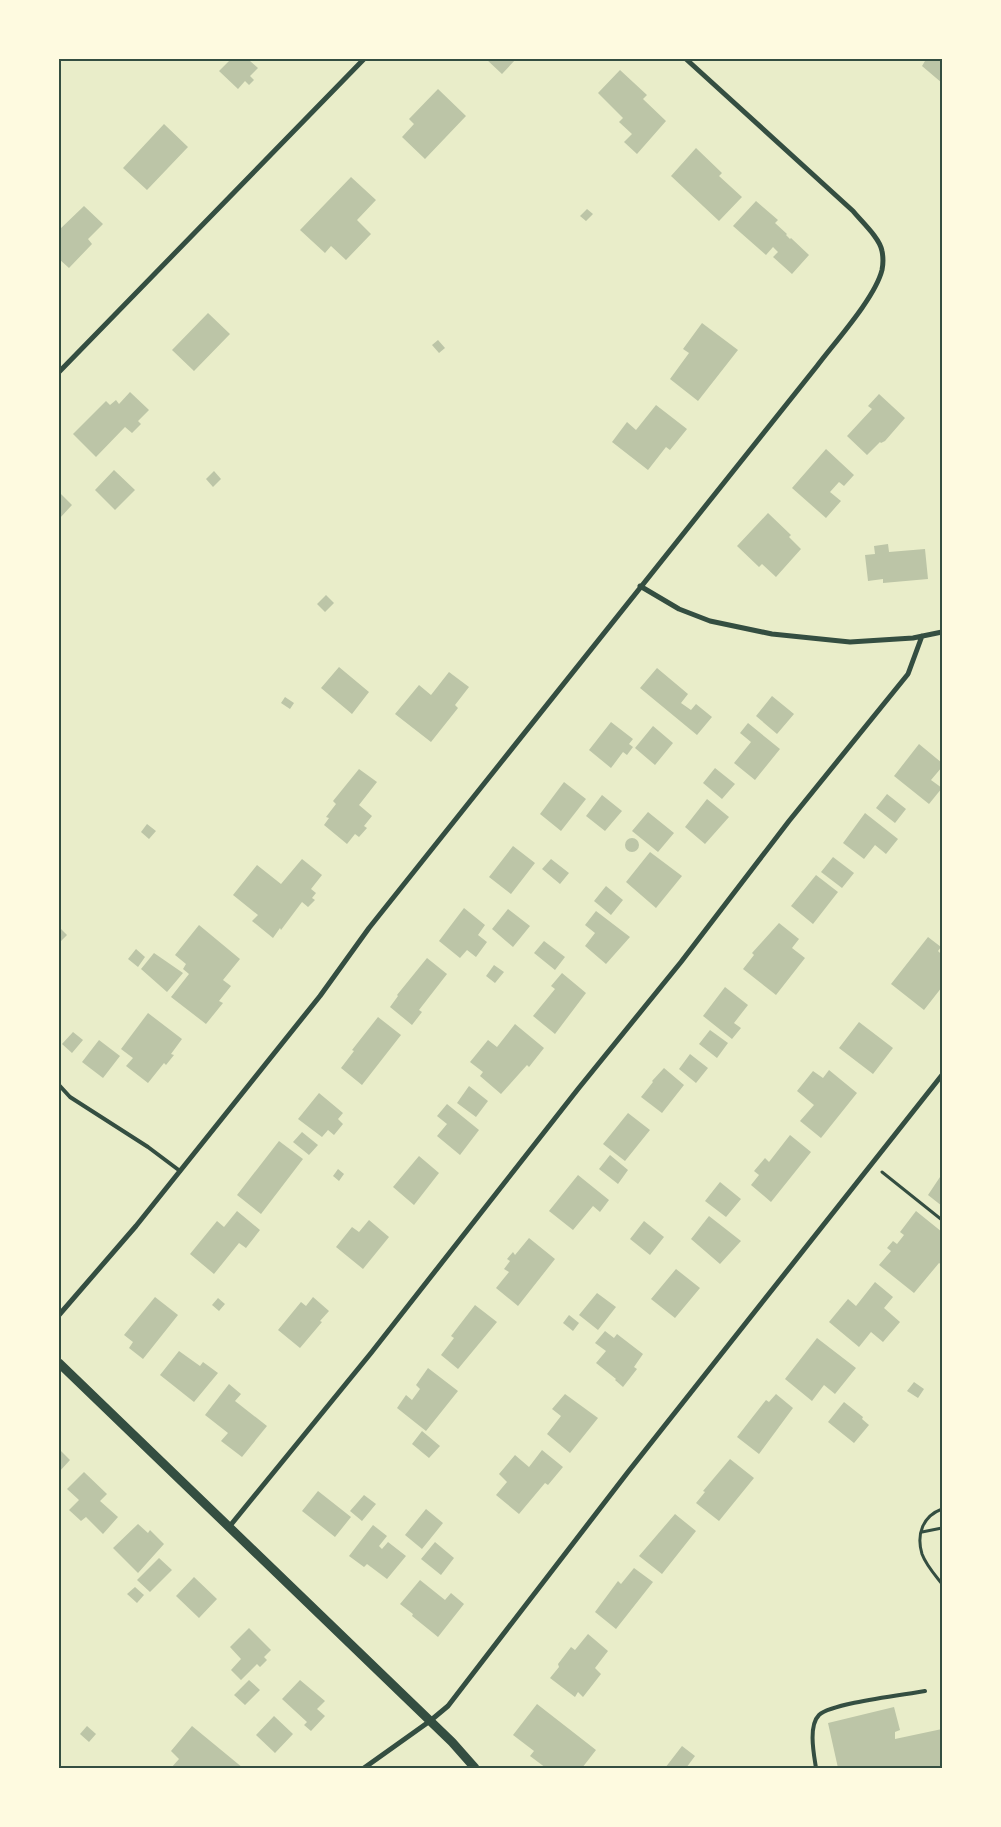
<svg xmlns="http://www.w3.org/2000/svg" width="1001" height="1827" viewBox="0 0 1001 1827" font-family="Jost,sans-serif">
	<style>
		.building { fill: #bcc5a7 }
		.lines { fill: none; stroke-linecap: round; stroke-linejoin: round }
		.path { stroke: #344e41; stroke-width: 3 }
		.service { stroke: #344e41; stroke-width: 4 }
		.minor { stroke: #344e41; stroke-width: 5 }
		.tertiary { stroke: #344e41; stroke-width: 9 }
		.neatline { fill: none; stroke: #344e41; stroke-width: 2 }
	</style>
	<rect width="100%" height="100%" fill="#e9edc9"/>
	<!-- building -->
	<path class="building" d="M231,59h22l-3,2 8,7 -8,8 4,4 -5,5 -4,-4 -7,8 -19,-18z
		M486,59h30l-14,15z
		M922,59h20v24l-20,-17 3,-5z
		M620,70l27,25 -4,4 23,22 -29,33 -13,-12 8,-8 -13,-12 4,-4 -25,-25z
		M438,89l28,27 -41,43 -23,-22 12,-13 -5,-5z
		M164,124l24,23 -41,43 -24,-22z
		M696,148l26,25 -3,3 23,21 -23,24 -48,-45z
		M351,177l25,23 -19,20 14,14 -25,26 -15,-14 -6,7 -25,-23z
		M756,201l22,19 -3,3 12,11 -1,1 4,4 1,-1 18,17 -17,19 -19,-17 5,-5 -5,-5 -7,8 -33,-29z
		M84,206l19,18 -15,15 4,5 -23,24 -10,-9v-29z
		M587,209l6,5 -7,7 -6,-5z
		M208,313l22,21 -36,37 -22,-21z
		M702,323l36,27 -40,51 -28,-22 19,-26 -6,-4z
		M438,340l7,8 -6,5 -7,-8z
		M130,392l19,18 -11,11 3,3 -9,9 -7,-6 -29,30 -23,-23 33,-33 4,4 6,-5 3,4z
		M879,394l26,24 -20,23 -4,2 -1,-1 -13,13 -20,-19 25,-27 -4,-3z
		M656,405l31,24 -17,21 -4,-3 -18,23 -36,-28 15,-20 9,8z
		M826,449l28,26 -10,11 -5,-4 -9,10 11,9 -15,17 -34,-30z
		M114,470l21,20 -20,20 -20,-20z
		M214,471l7,8 -8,8 -7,-8z
		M59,492l13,13 -13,14z
		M768,513l23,22 -2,2 12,12 -25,28 -14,-13 -3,3 -22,-21z
		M888,544l1,8 36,-3 3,30 -45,4v-4l-15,2 -3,-26 10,-1 -1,-8z
		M326,595l8,8 -9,9 -8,-8z
		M339,667l30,25 -17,22 -31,-26z
		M657,668l31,26 -7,9 10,7 5,-6 16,13 -15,18 -57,-47z
		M449,672l20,15 -14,18 3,3 -27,34 -36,-28 24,-29 12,10z
		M772,696l22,18 -17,20 -21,-18z
		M285,697l9,6 -4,6 -9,-6z
		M611,722l22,17 -4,5 4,3 -6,8 -4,-3 -12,16 -22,-18z
		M748,723l32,26 -25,31 -21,-17 17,-21 -11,-9z
		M653,726l20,17 -18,22 -20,-17z
		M919,744l23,19v4l-11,13 11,8 -13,16 -35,-28z
		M715,768l20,16 -13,15 -19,-16z
		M359,769l18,13 -18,23 13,11 -8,10 3,2 -8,9 -4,-3 -8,10 -23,-19 5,-7 -3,-1 10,-13 -3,-3z
		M564,782l22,17 -25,32 -21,-17z
		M887,794l19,15 -11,14 -19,-15z
		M602,795l20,16 -17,20 -19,-15z
		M707,799l22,18 -24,27 -20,-17z
		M648,812l26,21 -16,19 -26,-21z
		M865,813l33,26 -12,15 -11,-9 -11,14 -21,-16z
		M147,824l9,7 -7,8 -8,-7z
		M625 845a7 7 0 1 1 14 0a7 7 0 1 1-14 0Z
		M513,846l22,17 -24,31 -22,-17z
		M650,852l32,24 -26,32 -30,-26z
		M833,857l21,16 -12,15 -21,-16z
		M302,859l20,16 -11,14 5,4 -4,5 3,2 -7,7 -6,-5 -21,28 -1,-2 -7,10 -21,-17 6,-6 -25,-20 24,-30 24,19z
		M551,859l18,14 -9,11 -18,-15z
		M816,875l22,17 -25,32 -22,-18z
		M606,886l17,14 -12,15 -17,-14z
		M464,908l21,17 -7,10 9,7 -11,15 -9,-7 -7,8 -21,-17z
		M508,909l22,17 -17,21 -21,-18z
		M596,911l34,26 -24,27 -21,-18 10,-13 -10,-8z
		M779,923l20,16 -7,9 13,10 -29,37 -33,-26 11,-14 -2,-2z
		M199,925l41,34 -17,21 8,6 -12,15 4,2 -17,21 -35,-27 18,-23 -6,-5 3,-5 -11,-9z
		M59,927l8,8 -6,6 -2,-2z
		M928,937l13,10 -3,4 4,4v32l-18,23 -33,-26z
		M544,941l21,16 -10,13 -21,-17z
		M136,949l9,8 -7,10 -10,-8z
		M154,953l29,20 -16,19 -26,-23z
		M427,958l20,16 -28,36 3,2 -10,13 -22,-18 8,-11 -1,-1z
		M494,965l10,7 -9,11 -9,-7z
		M562,973l24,20 -31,41 -22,-18 22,-27 -4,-3z
		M725,987l23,18 -14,18 7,5 -9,11 -29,-23z
		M148,1013l34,26 -11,15 3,1 -8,10 -2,-2 -16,20 -22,-17 7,-8 -12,-9z
		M378,1017l23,18 -39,50 -21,-17 13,-17 -2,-1z
		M859,1022l34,26 -20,26 -34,-26z
		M515,1024l29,24 -15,19 -2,-2 -26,29 -21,-18 3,-4 -13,-10 18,-22 9,7z
		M710,1030l18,13 -11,15 -18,-14z
		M73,1032l10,8 -11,13 -10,-9z
		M99,1040l21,16 -17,22 -21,-16z
		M690,1054l18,14 -12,15 -17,-14z
		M664,1068l20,17 -22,28 -21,-16 12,-15 -1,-1z
		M829,1070l28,23 -36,45 -21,-17 14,-16 -17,-14 16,-20 10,7z
		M469,1086l19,15 -12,16 -19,-14z
		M319,1093l24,20 -5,6 5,5 -9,11 -6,-5 -6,7 -24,-18z
		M447,1104l32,26 -19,25 -23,-19 10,-12 -10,-8z
		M628,1113l22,17 -25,31 -22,-17z
		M302,1132l16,13 -9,10 -16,-13z
		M790,1135l21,17 -40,50 -20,-17 8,-10 -5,-4 11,-13 4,4z
		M279,1141l24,18 -42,55 -24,-19z
		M610,1155l18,15 -10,14 -19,-15z
		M419,1156l20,17 -25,32 -21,-18z
		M338,1169l6,5 -5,7 -6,-5z
		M942,1174v32l-14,-11z
		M578,1175l31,25 -9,12 -7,-6 -20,24 -24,-19z
		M720,1182l21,17 -15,18 -21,-16z
		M237,1211l23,19 -14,18 -7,-5 -25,31 -24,-20 27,-33 7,6z
		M916,1211l26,21v33l-3,-2 -25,30 -35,-28 12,-14 -4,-3 6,-7 4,3 7,-9 -4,-3z
		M709,1216l32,25 -21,23 -29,-25z
		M369,1220l20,17 -26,32 -27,-22 16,-20 7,5z
		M644,1221l20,16 -14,18 -20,-16z
		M529,1238l26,21 -37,47 -22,-18 13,-16 -5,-3 6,-8 -3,-2 6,-7 2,3z
		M676,1269l24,19 -25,30 -24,-19z
		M875,1282l18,15 -9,11 16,14 -17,20 -12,-10 -12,15 -30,-25 19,-23 8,7z
		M597,1293l19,14 -18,23 -19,-15z
		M155,1297l23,18 -35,44 -14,-11 4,-6 -9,-7z
		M313,1297l16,14 -9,10 2,1 -22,26 -22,-18 23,-28 5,4z
		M218,1298l7,6 -6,7 -7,-6z
		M475,1305l22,17 -39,47 -17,-14 13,-17 -3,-2z
		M569,1315l10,8 -6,8 -10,-8z
		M605,1331l9,7 3,-4 26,20 -9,13 3,2 -14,18 -8,-7 1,-1 -20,-16 10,-12 -11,-8z
		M817,1338l39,30 -21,26 -11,-9 -12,16 -27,-22z
		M179,1351l21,15 3,-4 15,11 -24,29 -34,-27z
		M428,1368l30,23 -32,40 -29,-23 9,-13 6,5 8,-11 -4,-4z
		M914,1382l10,7 -6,9 -11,-7z
		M229,1384l12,10 -6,7 32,25 -25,31 -21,-16 7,-8 -23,-18z
		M565,1394l33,24 -28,35 -23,-19 14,-18 -9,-7z
		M776,1394l17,14 -34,46 -22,-17 29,-37 3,2z
		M844,1402l19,15 -1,2 7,6 -15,18 -26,-21z
		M422,1431l18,15 -11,12 -17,-14z
		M59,1449l11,11 -11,12z
		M542,1450l21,17 -15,18 -3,-2 -26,31 -23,-19 11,-13 -8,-8 16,-19 14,12z
		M730,1459l24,19 -35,43 -23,-18 9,-11 -2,-1z
		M84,1472l23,22 -7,7 18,16 -15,17 -17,-17 -5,4 -12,-11 10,-10 -12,-11z
		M318,1491l33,26 -16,20 -33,-26z
		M364,1495l12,9 -14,17 -12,-10z
		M426,1509l17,14 -21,26 -17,-14z
		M675,1514l21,17 -34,43 -23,-18z
		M138,1524l10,9 2,-3 14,14 -26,29 -25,-25z
		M373,1525l14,11 -8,10 3,3 6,-7 18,14 -19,23 -20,-15 -3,3 -15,-11z
		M435,1542l19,16 -13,17 -20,-16z
		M159,1558l13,12 -22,22 -13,-12z
		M634,1568l19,14 -37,47 -21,-17 23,-31 3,3z
		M194,1577l23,22 -18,19 -23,-22z
		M420,1580l25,20 6,-7 13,11 -26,33 -26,-21 1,-2 -13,-10z
		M135,1587l9,8 -7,8 -10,-9z
		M249,1628l22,22 -7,7 3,3 -7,7 -3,-3 -16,16 -10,-10 10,-11 -11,-12z
		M588,1634l20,17 -13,17 6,6 -18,23 -5,-5 -3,5 -25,-19 9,-11 -1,-3 13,-17 4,3z
		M249,1680l11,10 -15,15 -11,-10z
		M300,1680l25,21 -8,8 8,7 -14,15 -7,-6 3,-3 -25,-23z
		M537,1704l59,46 -14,18h-26l-2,-1 -2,1h-6l-16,-12 4,-5 -21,-16z
		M894,1707l6,23 -5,2v7l47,-10v39h-104l-10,-45z
		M274,1716l19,18 -18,19 -19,-18z
		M87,1726l9,8 -7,8 -9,-8z
		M192,1726l51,42h-72l8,-9 -8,-8z
		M682,1746l13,10 -9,12h-21z"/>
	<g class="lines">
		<!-- path -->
		<path class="path" d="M882,1172l60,48
			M942,1509c-19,7 -26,25 -20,45 4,11 13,21 20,30
			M922,1532l20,-4"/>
		<!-- service -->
		<path class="service" d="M59,1085l11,12 78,50 32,24
			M816,1768c-2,-13 -8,-42 3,-53 13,-12 85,-20 106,-24"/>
		<!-- minor -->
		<path class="minor" d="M59,372l305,-313
			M640,586l39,23 31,12 62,13 78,8 63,-4 29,-6
			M59,1315l77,-89 184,-230 49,-68 448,-562c18,-24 58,-68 65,-96 1,-5 1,-14 0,-19 -2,-13 -21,-30 -29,-40l-167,-152
			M229,1527l142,-174 207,-264 103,-127 108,-141 119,-147 14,-38
			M364,1768l66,-47 18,-15 180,-234 314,-397"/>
		<!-- tertiary -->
		<path class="tertiary" d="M59,1363l393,379 23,26"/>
	</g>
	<!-- border -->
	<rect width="1001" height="1827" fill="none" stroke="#fefae0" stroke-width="120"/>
	<rect x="60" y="60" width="881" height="1707" class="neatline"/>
</svg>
